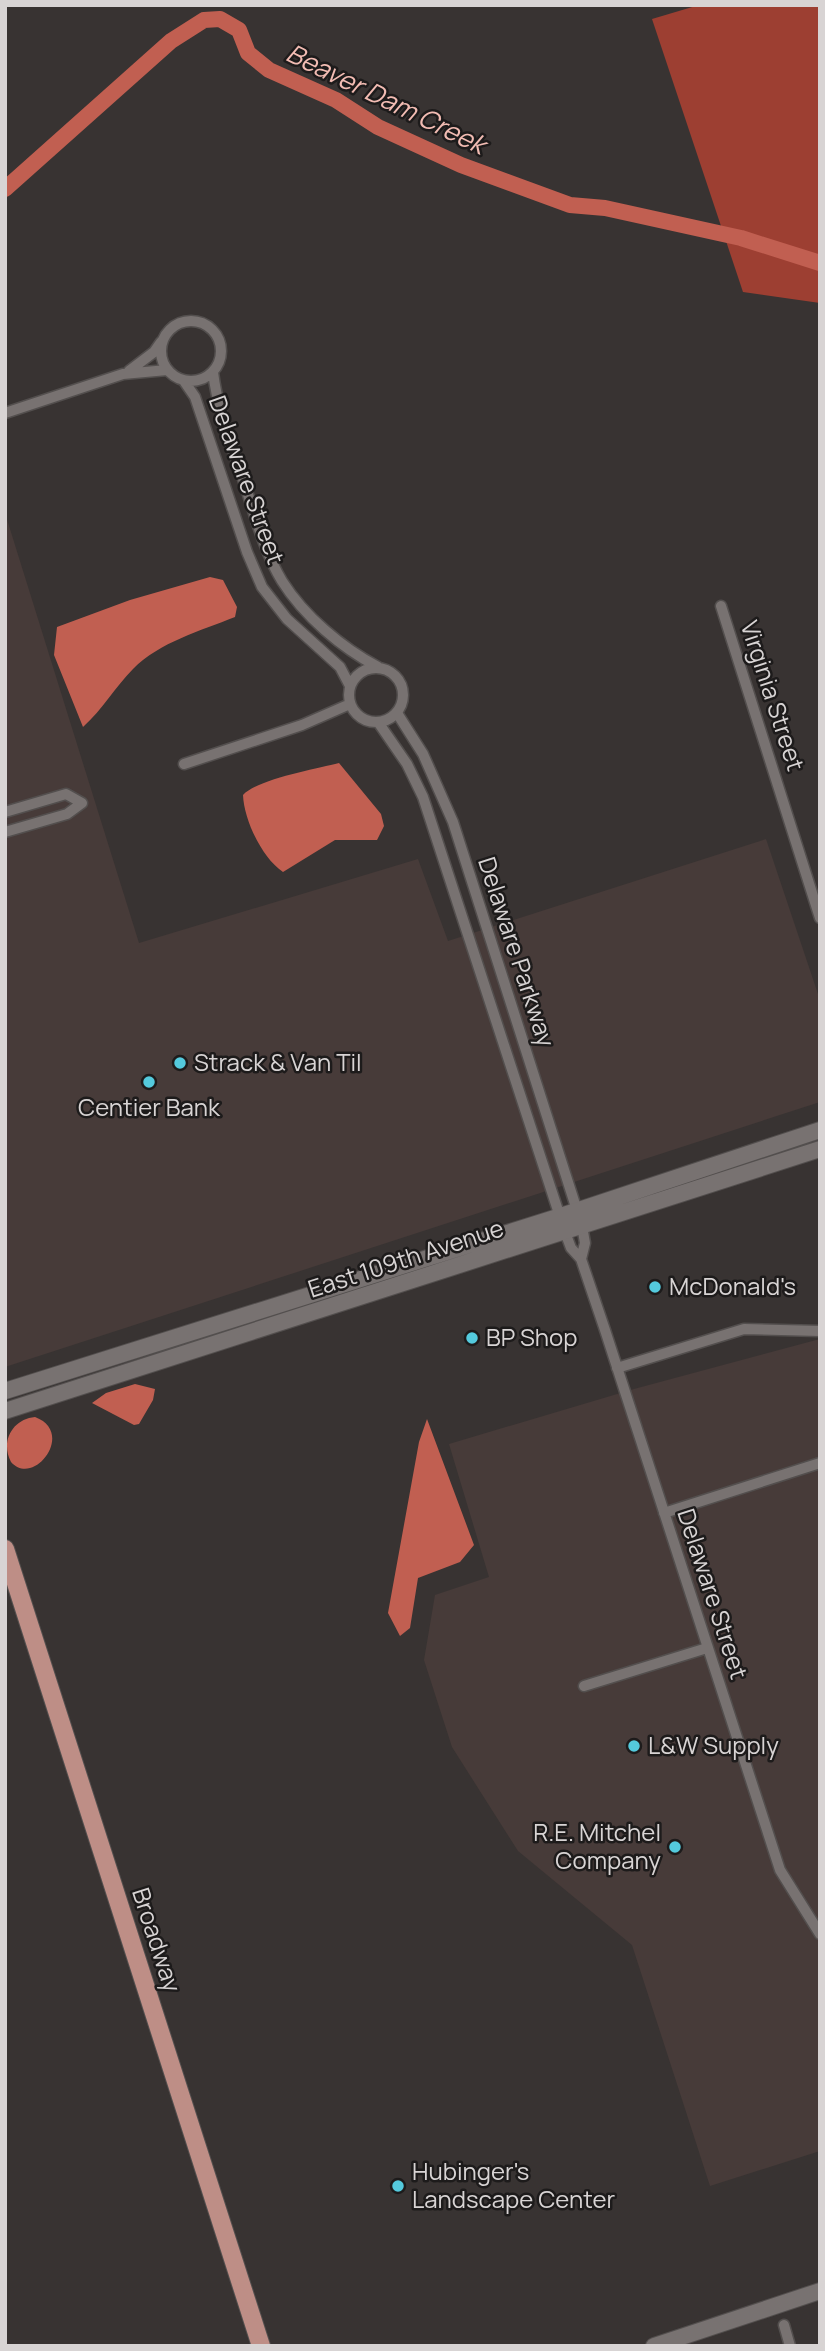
<svg xmlns="http://www.w3.org/2000/svg" width="825" height="2351" viewBox="0 0 825 2351" font-family="Manrope,sans-serif">
	<style>
		.built { fill: #473b39 }
		.forest { fill: #9d3f32 }
		.water { fill: #c15f51 }
		.lines { fill: none; stroke-linecap: round; stroke-linejoin: round }
		.river { stroke: #c15f51; stroke-width: 16 }
		.street-casing { stroke: #534f4e; stroke-width: 13 }
		.secondary-casing { stroke: #534f4e; stroke-width: 18 }
		.primary-casing { stroke: #534f4e; stroke-width: 20 }
		.street { stroke: #787271; stroke-width: 10 }
		.secondary { stroke: #787271; stroke-width: 16 }
		.primary { stroke: #be8e86; stroke-width: 18 }
		.poi-dot { fill: #54cadd; stroke: #1d1b1b; stroke-width: 2.5 }
		.labels { text-anchor: middle; stroke-width: 5; stroke-linejoin: round; paint-order: stroke }
		.street-label { font-size: 24px; fill: #d8d4d4; stroke: #1d1b1b }
		.poi-label { font-size: 24px; fill: #d8d4d4; stroke: #1d1b1b; text-anchor: start }
		.water-label { font-size: 26px; font-style: italic; fill: #f2bcb3; stroke: #1d1b1b }
	</style>
	<rect width="100%" height="100%" fill="#383332"/>
	<!-- built -->
	<path class="built" d="M5,513l134,430 279,-84 30,82 318,-102 54,161v102l-815,265z
		M820,1339v812l-110,35 -78,-241 -114,-94 -66,-104 -28,-87 11,-65 54,-18 -40,-133 185,-55z"/>
	<!-- forest -->
	<path class="forest" d="M699,5h121v298l-77,-11 -91,-273z"/>
	<!-- water -->
	<path class="water" d="M210,577l13,3 14,27 -2,10c-35,14 -75,25 -102,52 -18,18 -30,40 -50,58l-29,-72 3,-28 73,-27z
		M339,763l42,51 3,12 -7,14h-42l-52,32c-21,-14 -39,-52 -40,-77 15,-16 73,-26 96,-32z
		M135,1384l20,5 -2,11 -14,24 -5,1 -42,-22 14,-10z
		M35,1417c41,15 -1,71 -24,45 -11,-21 2,-43 24,-45z
		M427,1419l47,126 -14,17 -42,16 -8,50 -10,8 -12,-23 31,-171z"/>
	<g class="lines">
		<!-- river -->
		<path class="river" d="M5,189l166,-148 33,-21 16,-1 19,11 9,23 21,17 67,30 42,27 83,38 109,40 35,3 136,30 79,25"/>
		<!-- street casing -->
		<g class="street-casing">
			<path id="street" d="M161 351a30 30 0 1 1 60 0a30 30 0 1 1-60 0Z
				M129,371l25,-19 7,-10
				M213,372c4,34 16,66 27,98 13,37 22,78 42,111 22,35 60,67 96,86
				M184,381l11,16 52,155 15,35 25,32 53,48 10,19
				M5,413l118,-39 44,-4
				M721,606l99,312
				M349 695a27 27 0 1 1 54 0a27 27 0 1 1-54 0Z
				M397,713l26,41 30,68 129,404 3,17 -4,16
				M378,722l29,42 16,33 142,435 6,16 10,11 24,71 175,540 40,64
				M184,764l118,-39 48,-21
				M5,812l61,-18 16,9 -15,11 -62,18
				M617,1368l127,-39 76,2
				M664,1513l156,-50
				M584,1686l123,-38
				M784,2325l6,21"/>
		</g>
		<!-- secondary casing -->
		<g class="secondary-casing">
			<path id="secondary" d="M5,1391l556,-175 259,-86
				M5,1411l815,-262
				M654,2346l166,-55"/>
		</g>
		<!-- primary casing -->
		<g class="primary-casing">
			<path id="primary" d="M5,1549l256,797"/>
		</g>
		<!-- street -->
		<use href="#street" class="street"/>
		<!-- secondary -->
		<use href="#secondary" class="secondary"/>
		<!-- primary -->
		<use href="#primary" class="primary"/>
	</g>
	<!-- markers -->
	<g class="poi-dot">
		<circle cx="180" cy="1063" r="7"/>
		<circle cx="149" cy="1082" r="7"/>
		<circle cx="655" cy="1287" r="7"/>
		<circle cx="472" cy="1338" r="7"/>
		<circle cx="634" cy="1746" r="7"/>
		<circle cx="675" cy="1847" r="7"/>
		<circle cx="398" cy="2186" r="7"/>
	</g>
	<g class="labels">
		<!-- street labels -->
		<g class="street-label">
			<text transform="translate(246 480) rotate(70)" y="8">Delaware Street</text>
			<text transform="translate(772 696) rotate(72)" y="8">Virginia Street</text>
			<text transform="translate(516 952) rotate(72)" y="8">Delaware Parkway</text>
			<text transform="translate(406 1259) rotate(-18)" y="8">East 109th Avenue</text>
			<text transform="translate(712 1594) rotate(72)" y="8">Delaware Street</text>
			<text transform="translate(156 1940) rotate(72)" y="8">Broadway</text>
		</g>
		<!-- poi labels -->
		<g class="poi-label">
			<text x="194" y="1071">Strack &amp; Van Til</text>
			<text x="149" y="1116" text-anchor="middle">Centier Bank</text>
			<text x="669" y="1295">McDonald's</text>
			<text x="486" y="1346">BP Shop</text>
			<text x="648" y="1754">L&amp;W Supply</text>
			<text x="661" y="1841" text-anchor="end">R.E. Mitchel<tspan x="661" dy="28">Company</tspan></text>
			<text x="412" y="2180">Hubinger's<tspan x="412" dy="28">Landscape Center</tspan></text>
		</g>
		<!-- water labels -->
		<g class="water-label">
			<text transform="translate(386 99) rotate(26)" y="9">Beaver Dam Creek</text>
		</g>
	</g>
	<!-- border -->
	<rect width="825" height="2351" fill="none" stroke="#d8d4d4" stroke-width="14"/>
</svg>
